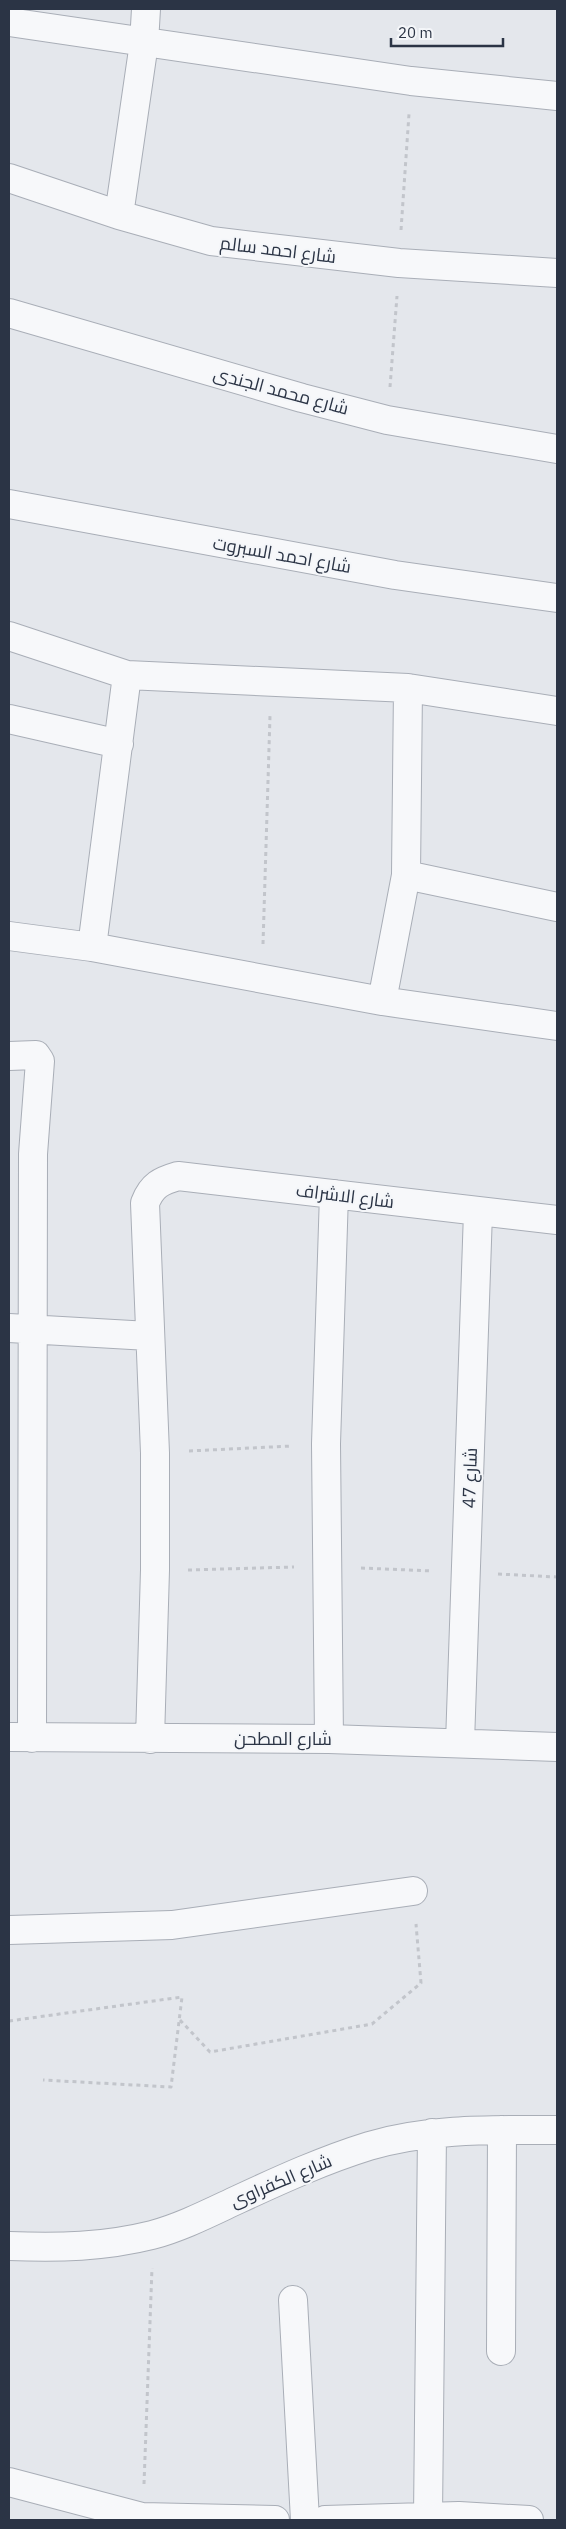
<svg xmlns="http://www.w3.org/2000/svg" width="566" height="2529" viewBox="0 0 566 2529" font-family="'IBM Plex Sans',Cairo,sans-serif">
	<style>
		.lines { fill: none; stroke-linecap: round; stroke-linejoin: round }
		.minor-casing { stroke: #a9aeb7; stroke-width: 30 }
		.path { stroke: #c2c5cb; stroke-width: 3; stroke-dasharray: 4 4; stroke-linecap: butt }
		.minor { stroke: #f7f8fa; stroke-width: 28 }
		.labels { text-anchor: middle; stroke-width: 4; stroke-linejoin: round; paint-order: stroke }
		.street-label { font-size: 18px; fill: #2b3445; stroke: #f4f6f9 }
	</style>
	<rect width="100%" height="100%" fill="#e4e7ec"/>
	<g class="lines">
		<!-- minor casing -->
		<g class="minor-casing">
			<path id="minor" d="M9,22l402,59 146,15
				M9,178l110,37 92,26 188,22 158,10
				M119,215l25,-172 2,-34
				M9,313l293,85 85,22 170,29
				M9,504l386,71 162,23
				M9,636l118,39 281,13 149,23
				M9,719l110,25
				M406,875l151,32
				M9,936l83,11 290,54 175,25
				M92,947l35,-272
				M382,1001l24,-126 2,-187
				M9,1056l27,-1 4,6 -7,93 -1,584
				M9,1328l140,8
				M9,1737l320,2 228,8
				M150,1739l5,-169v-117l-10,-250c7,-18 16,-22 33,-27l379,44
				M329,1739l-3,-295 8,-250
				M460,1743l18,-531
				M9,1930l163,-5 241,-34
				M9,2246c49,2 95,1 143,-11 30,-8 59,-23 87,-36 43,-20 85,-39 130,-53 61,-18 125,-16 188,-16
				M293,2300l12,220
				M501,2351l1,-221
				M9,2482l133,35 133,3
				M428,2517l4,-384
				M325,2520l134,-4 70,4"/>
		</g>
		<!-- path -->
		<path class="path" d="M401,230l8,-116
			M390,387l7,-91
			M263,944l7,-228
			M189,1451l103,-5
			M361,1568l71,3
			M188,1570l106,-3
			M498,1574l59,3
			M180,2020l30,32 162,-28 49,-41 -5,-59
			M9,2021l173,-24 -11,90 -128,-7
			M144,2484l8,-216"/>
		<!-- minor -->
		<use href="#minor" class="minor"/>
	</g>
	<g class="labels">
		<!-- street labels -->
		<g class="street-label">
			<text transform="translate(278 250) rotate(7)" y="6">شارع احمد سالم</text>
			<text transform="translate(281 391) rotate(15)" y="6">شارع محمد الجندى</text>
			<text transform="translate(282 555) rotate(10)" y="6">شارع احمد السبروت</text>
			<text transform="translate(345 1196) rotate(7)" y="6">شارع الاشراف</text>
			<text transform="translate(470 1478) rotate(-88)" y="6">شارع 47</text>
			<text x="283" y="1745">شارع المطحن</text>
			<text transform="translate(281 2181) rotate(-23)" y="6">شارع الكفراوى</text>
		</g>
	</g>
	<!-- border -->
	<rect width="566" height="2529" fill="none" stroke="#2b3445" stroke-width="20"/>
	<!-- scale -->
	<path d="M391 38v8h112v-8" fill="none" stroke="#2b3445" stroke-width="2.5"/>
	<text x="398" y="38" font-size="15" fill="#2b3445" stroke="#f4f6f9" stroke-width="4" paint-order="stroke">20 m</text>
</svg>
